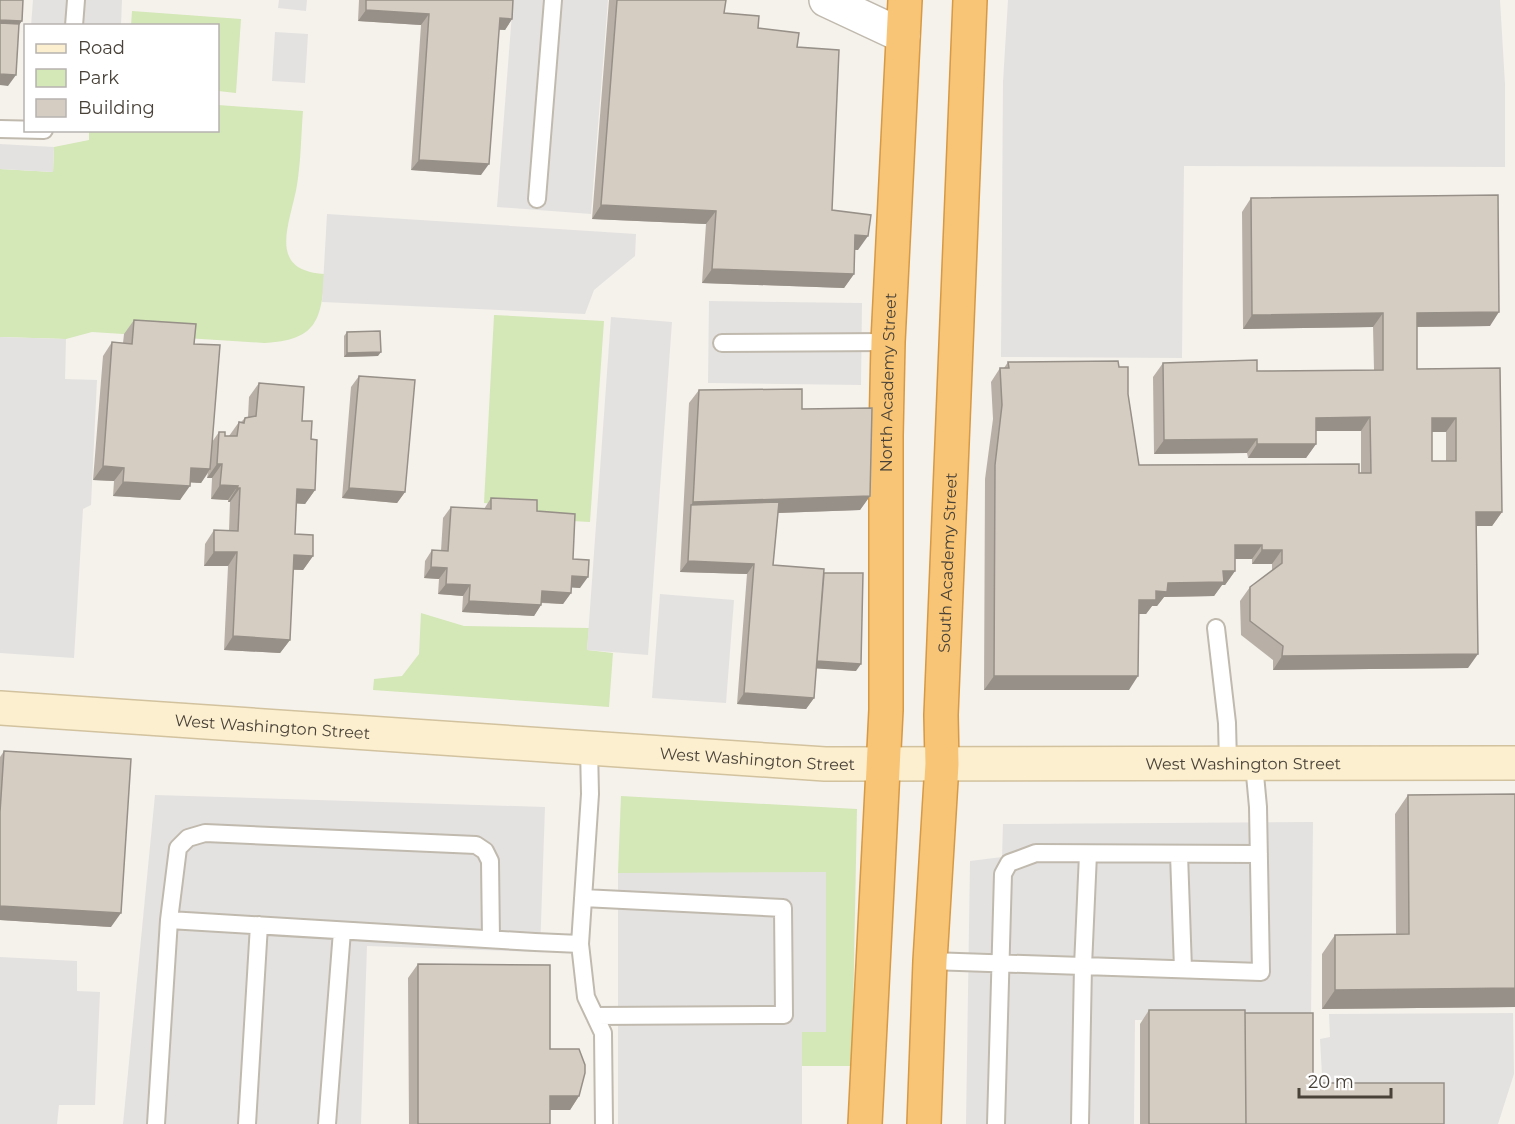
<svg xmlns="http://www.w3.org/2000/svg" width="1515" height="1124" viewBox="0 0 1515 1124" font-family="Montserrat,sans-serif">
	<style>
		.green { fill: #d4e7b7 }
		.parking { fill: #e4e2e0 }
		.lines { fill: none; stroke-linecap: round; stroke-linejoin: round }
		.lane-casing { stroke: #c0b9ae; stroke-width: 20 }
		.street-casing { stroke: #c0b9ae; stroke-width: 36 }
		.secondary-casing { stroke: #d2c29e; stroke-width: 36 }
		.highway-casing { stroke: #d79944; stroke-width: 36 }
		.lane { stroke: #fff; stroke-width: 16 }
		.street { stroke: #fff; stroke-width: 33 }
		.secondary { stroke: #fcefcf; stroke-width: 33 }
		.highway { stroke: #f7c575; stroke-width: 33 }
		.wall { fill: #b8b0a7; fill-rule: evenodd }
		.shaded-wall { fill: #969088 }
		.building { fill: #d6cdc2; stroke: #969088; stroke-width: 1.5; fill-rule: evenodd }
		.labels { text-anchor: middle; stroke-width: 4.5; stroke-linejoin: round; paint-order: stroke }
		.street-label { font-size: 16px; fill: #494239; stroke: #fff }
	</style>
	<rect width="100%" height="100%" fill="#f5f2ec"/>
	<!-- green -->
	<path class="green" d="M132,11l109,8 -5,74 -18,-2v-65l-87,-1z
		M218,105l85,6c-2,25 -2,50 -6,74 -6,37 -32,86 28,89 -4,48 -9,66 -61,69l-172,-11 -26,7 -66,-2v-168l53,3 1,-25 35,-7v-9l129,-1z
		M494,315l110,6 -14,201 -55,-3 1,-11 -52,-5z
		M421,613l43,13 125,2 -2,22 26,3 -4,54 -236,-17 1,-11 28,-3 17,-22z
		M621,796l236,13 -5,257h-50v-35l23,1 -207,-159z"/>
	<!-- parking -->
	<path class="parking" d="M33,0h89l-1,25 -90,1z
		M279,0h28l-1,11 -28,-3z
		M513,0h95l-17,214 -94,-7z
		M1008,0h492l5,84v83l-321,-1 -2,192 -181,-1 2,-275z
		M275,32l33,2 -3,49 -33,-2z
		M0,144l54,3 -1,25 -53,-3z
		M327,214l309,20 -1,22 -41,34 -9,24 -263,-12z
		M709,301l153,2 -1,82 -153,-2z
		M611,317l61,5 -24,333 -61,-5z
		M0,337l66,2 -1,40 32,1 -6,125 -8,4 -9,149 -74,-5z
		M660,594l74,6 -8,103 -74,-5z
		M155,795l390,12 -5,145 -173,-6 -6,178h-238z
		M1313,822l-2,199 -176,-1 -1,104h-168l4,-263 32,-4 1,-33z
		M826,872v160h-24v92h-184v-251z
		M0,957l77,4v30l23,1 -5,113h-36l-2,19h-57z
		M1513,1013l1,61 -16,50h-62l-113,-30 -3,-55 10,-2 -1,-23z"/>
	<g class="lines">
		<!-- lane casing -->
		<g class="lane-casing">
			<path id="lane" d="M74,26l2,-26
				M0,129l44,1
				M537,199l16,-199
				M722,343l166,-1
				M1216,628l11,95 1,40
				M589,748l1,46 -10,150 6,53 17,36 1,91
				M1179,854l4,115
				M583,898l200,10 1,107 -189,1
				M491,939l-1,-78 -5,-10 -9,-6 -271,-12 -17,5 -10,10 -9,72 366,22 45,2
				M930,961l331,11 -3,-165 -4,-43
				M156,1124l13,-204
				M247,1124l12,-199
				M327,1124l15,-193
				M996,1124l7,-250 6,-11 27,-10 223,1
				M1080,1124l3,-158 5,-112"/>
		</g>
		<!-- street casing -->
		<g class="street-casing">
			<path id="street" d="M826,0l77,36"/>
		</g>
		<!-- secondary casing -->
		<g class="secondary-casing">
			<g id="secondary">
				<path id="s1" d="M0,708l825,56 690,-1"/>
			</g>
		</g>
		<!-- highway casing -->
		<g class="highway-casing">
			<g id="highway">
				<path id="s2" d="M865,1124l21,-414v-274l2,-94 17,-342"/>
				<path id="s3" d="M924,1124l6,-163 12,-197 -1,-49 29,-715"/>
			</g>
		</g>
		<!-- lane -->
		<use href="#lane" class="lane"/>
		<!-- street -->
		<use href="#street" class="street"/>
		<!-- secondary -->
		<use href="#secondary" class="secondary"/>
		<!-- highway -->
		<use href="#highway" class="highway"/>
	</g>
	<!-- wall -->
	<path class="wall" d="M359,0h154l-1,19 -7,11h-6l-18,145 -70,-5 10,-145 -63,-4z
		M609,0h117l-2,13 73,34 35,163 26,40h-4v24l-10,14 -142,-5 4,-59 -114,-5z
		M1251,198l239,128 -73,1v42l83,-1 2,144 -10,14h-15l-9,142 -195,2v-10l-32,-25 -1,-34 10,-14 22,-16v-7h-20v-5h-17v12l-10,14h-3l-8,11 -50,1 -7,9h-5l-6,8h-7l-10,76h-145l1,-211 8,-60 -2,-37 9,-14h4l4,-6 111,5 9,27 11,71 222,8v-42h-45v13l-10,14h-58l-1,-5 -93,1 -1,-77 10,-14 94,8 117,-1 -1,-43 -130,2 -1,-117zM1432,432h14v29h-14z
		M134,320l60,24 18,98 7,-10 6,4h4l10,-14h2l4,-4 3,-1 1,-20 10,-14 43,38 9,18 4,51 -10,14 -9,-1 -1,31 18,22 -10,14h-10l-3,70 -10,13 -56,-3 4,-84h-24l1,-22 9,-14 15,1 1,-29h-2v-2l-17,-1 1,-21h-5l1,-5 -7,10 -11,-1 -10,18 -67,-4 1,-15 -21,-1 10,-124 9,-14 11,1 1,-9z
		M347,332l31,24 -34,1v-21z
		M359,376l46,116 -8,11 -55,-5 9,-111z
		M699,390l103,19 68,87 -10,14 -82,3 -5,52 51,8 32,98 -40,-3 -2,30 -8,11 -69,-5 10,-130 -67,-2 9,-169z
		M491,498l46,13 36,48 7,29 -9,-1v6l-8,11 -22,-1v2l-7,11 -72,-4 1,-16 -25,-2 1,-15 -15,-1 1,-17 7,-11 9,1 2,-33 8,-11 33,2z
		M4,751l107,176 -111,-7v-163z
		M1408,795l107,212 -193,2v-55l13,-19 61,-1 -1,-120z
		M418,964l132,85 29,47 -9,14h-20v14h-141l-1,-146z
		M1149,1010l96,3 68,70 131,41h-304v-100z"/>
	<!-- shaded-wall -->
	<path class="shaded-wall" d="M366,10l63,4 -8,11 -63,-4z
		M500,18l12,1 -7,11 -13,-1z
		M0,20l22,1 -10,14 -12,-1z
		M0,74l16,1 -8,11 -8,-1z
		M419,160l70,4 -8,11 -70,-5z
		M601,205l115,6 -10,13 -114,-5z
		M855,235l13,1 -10,14 -13,-1z
		M712,269l142,5 -10,14 -142,-5z
		M1499,312l-9,14 -83,1 10,-14z
		M1383,313l-10,14 -130,2 9,-14z
		M381,352l-3,4 -34,1 3,-4z
		M1370,417l-9,14h-55l10,-13z
		M1432,418h24l-10,14h-24z
		M1257,439l-10,14 -93,1 10,-14z
		M1257,444h59l-10,14h-58z
		M217,464h5l-10,14h-5z
		M103,466l21,2 -10,13 -21,-1z
		M191,468l19,1 -9,14 -20,-1z
		M123,482l67,4 -10,14 -67,-4z
		M220,485l18,1 -10,14 -17,-1z
		M237,488h3l-10,14h-2z
		M349,488l56,4 -8,11 -55,-5z
		M297,489l18,1 -10,14 -18,-1z
		M870,496l-10,14 -170,6 1,-11 2,-3z
		M1476,512h26l-10,14h-25z
		M1235,545h27l-10,14h-26z
		M1262,550h20l-10,14h-20z
		M214,552h23l-9,14h-24z
		M294,555l19,1 -10,14 -19,-1z
		M688,561l66,3 -7,10 -67,-2z
		M431,567l16,1 -8,11 -15,-1z
		M1223,571h12l-10,14h-3l-8,11 -50,1 -7,9h-5l-6,8h-17l10,-14 17,-9 12,-8z
		M572,576l16,1 -8,11 -16,-1z
		M446,584l24,1 -7,11 -25,-2z
		M542,591l29,2 -8,11 -29,-2z
		M469,601l72,4 -7,11 -72,-4z
		M233,636l57,4 -10,13 -56,-3z
		M1478,654l-10,14 -195,2 9,-14z
		M815,661l46,3 -5,7 -47,-3z
		M994,676h144l-9,14h-145z
		M744,693l70,5 -8,11 -69,-5z
		M0,906l121,7 -10,14 -111,-7z
		M1515,988v19l-193,2 13,-19z
		M550,1096h29l-9,14h-29z"/>
	<!-- building -->
	<path class="building" d="M0,0h23l-1,21 -22,-1z
		M366,0h147l-1,19 -12,-1 -11,146 -70,-4 10,-146 -63,-4z
		M617,0h109l-2,13 35,3 -1,12 41,5 -2,14 42,3 -7,160 39,5 -3,21 -13,-1 -1,39 -142,-5 4,-58 -115,-6z
		M0,23l19,1 -3,51 -16,-1z
		M1498,195l1,117 -82,1v56l83,-1 2,144h-26l2,142 -196,2 1,-10 -33,-25v-34l32,-24v-13h-20v-5h-27v26h-12l1,11 -56,1 -1,9 -11,-1v9h-17l-1,76h-144l1,-211 7,-60 -2,-37h9l-1,-6 110,-1 1,6h9v27l11,71 220,-1v9h12l-1,-56 -54,1v26h-59v-5l-93,1 -1,-77 94,-3v11l126,-1v-57l-131,2 -1,-117zM1432,418h24v43h-24z
		M134,320l62,4 -2,20 26,1 -10,124 -19,-1 -1,18 -67,-4 1,-14 -21,-2 9,-124 20,2z
		M380,331l1,21 -34,1v-21z
		M359,376l56,4 -10,112 -56,-4z
		M259,383l45,4 -2,34h10l-1,18 6,1 -2,50 -18,-1 -2,45 18,1v21l-19,-1 -4,85 -57,-4 4,-84h-23v-22l24,1 2,-43h-3l1,-2 -18,-1 2,-21h-5l2,-32h6v4h12l2,-14 5,1 1,-5 11,-2z
		M802,389v20l70,-1 -2,88 -177,6 6,-112z
		M491,498l46,2v11l38,3 -2,45 16,1 -1,17 -16,-1 -1,17 -29,-2 -1,14 -72,-4 1,-16 -24,-1 1,-16 -16,-1 1,-17 16,1 3,-44 40,2z
		M779,502l-6,63 51,4 -10,129 -70,-5 10,-129 -66,-3 3,-56z
		M824,573h39l-2,91 -44,-3z
		M4,751l127,8 -10,154 -121,-7v-94z
		M1515,794v194l-180,2v-55l74,-1 -1,-139z
		M418,964l132,1v84h29l6,16v8l-6,23h-29v28h-132z
		M1149,1010h96l1,114h-97z
		M1245,1013h68v70h131v41h-198z"/>
	<g class="labels">
		<!-- street labels -->
		<g class="street-label">
			<text dy="6" stroke="none"><textPath href="#s2" startOffset="742">North Academy Street</textPath></text>
			<text dy="6" stroke="none"><textPath href="#s3" startOffset="562">South Academy Street</textPath></text>
			<text dy="6" stroke="none"><textPath href="#s1" startOffset="273">West Washington Street</textPath></text>
			<text dy="6" stroke="none"><textPath href="#s1" startOffset="759">West Washington Street</textPath></text>
			<text dy="6" stroke="none"><textPath href="#s1" startOffset="1245">West Washington Street</textPath></text>
		</g>
	</g>
	<!-- legend -->
	<rect x="24" y="24" width="195" height="108" fill="#ffffff" stroke="#b6b3b0" stroke-width="1.5"/>
	<rect x="36" y="44" width="30" height="9" fill="#fcefcf" stroke="#b6b3b0" stroke-width="1.5"/>
	<text x="78" y="54" font-size="18" fill="#494239">Road</text>
	<rect x="36" y="69" width="30" height="18" fill="#d4e7b7" stroke="#b6b3b0" stroke-width="1.5"/>
	<text x="78" y="84" font-size="18" fill="#494239">Park</text>
	<rect x="36" y="99" width="30" height="18" fill="#d6cdc2" stroke="#b6b3b0" stroke-width="1.5"/>
	<text x="78" y="114" font-size="18" fill="#494239">Building</text>
	<!-- scale -->
	<path d="M1299 1088v9h92v-9" fill="none" stroke="#494239" stroke-width="3"/>
	<text x="1308" y="1088" font-size="18" fill="#494239" stroke="#ffffff" stroke-width="4.5" paint-order="stroke">20 m</text>
</svg>
